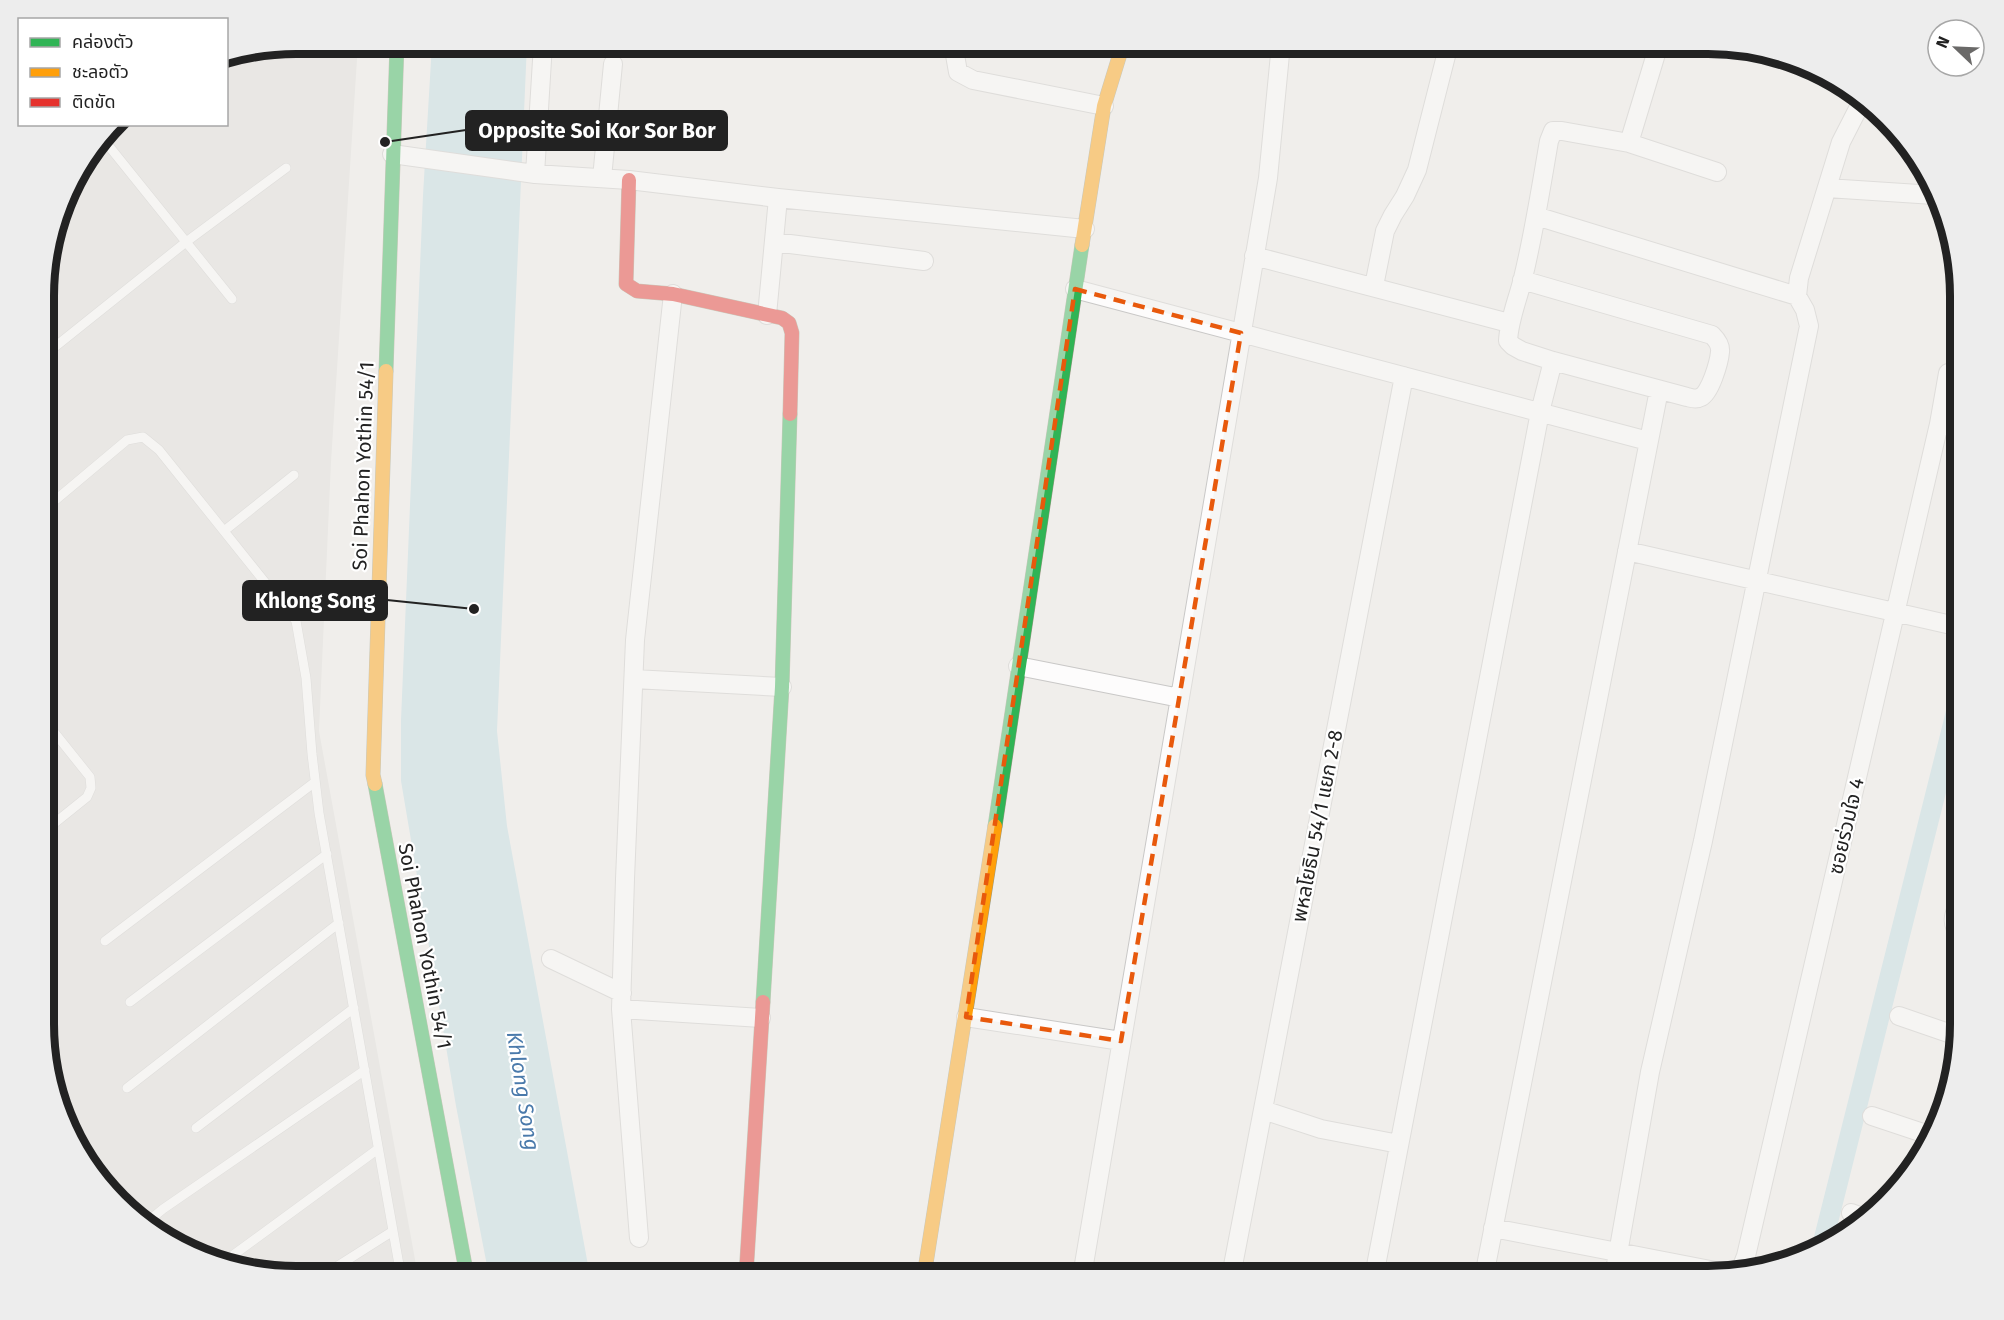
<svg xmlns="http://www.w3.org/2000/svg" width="2004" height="1320" viewBox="0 0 2004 1320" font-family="'Fira Sans','Noto Sans Thai',sans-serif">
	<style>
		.residential { fill: #dfdedc }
		.water { fill: #bfdbe3 }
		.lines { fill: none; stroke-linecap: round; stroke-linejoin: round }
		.canal { stroke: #bfdbe3; stroke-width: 20 }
		.lane-casing { stroke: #c9c8c7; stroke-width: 10 }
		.street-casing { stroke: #c9c8c7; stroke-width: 20 }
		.fast-casing { stroke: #999a82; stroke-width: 15 }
		.slow-casing { stroke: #999a82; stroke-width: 15 }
		.jam-casing { stroke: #999a82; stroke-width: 15 }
		.lane { stroke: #fdfcfc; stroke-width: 9 }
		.street { stroke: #fdfcfc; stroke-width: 18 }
		.fast { stroke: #30b455; stroke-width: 14 }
		.slow { stroke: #ff9f0a; stroke-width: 14 }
		.jam { stroke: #e5322d; stroke-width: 14 }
		.marked { fill: none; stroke: #e8590c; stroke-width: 4.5; stroke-dasharray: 12 8; stroke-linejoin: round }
		.labels { text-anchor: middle; stroke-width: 4.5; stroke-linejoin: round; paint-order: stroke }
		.street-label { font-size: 20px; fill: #222; stroke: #fff }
		.water-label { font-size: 21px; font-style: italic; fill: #4a7aab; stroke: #fff }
		.rim { fill: none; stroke: #222; stroke-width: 8 }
		.leader { fill: none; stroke: #222; stroke-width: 2 }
		.callout-dot { fill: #222; stroke: #fff; stroke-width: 2 }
		.callout { fill: #222; stroke: #222; stroke-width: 2 }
		.callout-label { font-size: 21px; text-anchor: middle; font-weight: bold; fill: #fff }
	</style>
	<rect width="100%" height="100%" fill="#f0eeeb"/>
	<!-- residential -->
	<path class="residential" d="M296,44h62l-27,418 -12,269 99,545h-122l-81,-13 -59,-29 -78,-84 -32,-94v-792l24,-80 46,-59 110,-1 1,-67z"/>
	<!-- water -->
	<path class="water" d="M432,44h95l-30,687 10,95 83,450h-101l-33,-170 -55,-325v-61l22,-525z"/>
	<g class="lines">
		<!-- canal -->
		<path class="canal" d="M1822,1246l138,-550"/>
		<!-- lane casing -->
		<g class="lane-casing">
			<path id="lane" d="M104,140l128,159
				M46,354l140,-112 100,-74
				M46,508l81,-68 16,-3 16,13 137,171 10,57 6,76 7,59 82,463
				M224,531l70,-56
				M46,722l44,55 1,11 -4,9 -41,33
				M105,941l210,-159
				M130,1002l197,-148
				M127,1088l212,-165
				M196,1128l158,-120
				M146,1223l17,-14 202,-139
				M221,1264l157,-115
				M322,1276l71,-45"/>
		</g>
		<!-- street casing -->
		<g class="street-casing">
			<path id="street" d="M959,44l-4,11 3,17 15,8 131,26
				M1629,143l88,29
				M392,154l143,20 94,6 149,18 307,31
				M535,174l8,-130
				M602,178l11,-114
				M1827,188l107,7
				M1536,216l261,80
				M774,242l150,19
				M1254,256l255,67
				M1522,280l190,55c5,5 9,10 8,17 -1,11 -10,41 -19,45 -5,3 -9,1 -14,0l-134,-36 -31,-10 -9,-5 -5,-5c1,-22 10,-42 15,-63 11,-45 18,-91 26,-137l4,-10h9l67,12 30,-99
				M1374,286l11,-55 8,-16 12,-19 12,-26 32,-126
				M1075,289l573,152
				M767,315l11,-117
				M1939,424l21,4
				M1627,551l333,76
				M1018,666l162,32
				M634,679l148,8
				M1960,899c-4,11 -12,25 0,33
				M551,959l71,34
				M621,1009l140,9
				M1899,1016l61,21
				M966,1017l155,24
				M1263,1110l58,19 78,15
				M1872,1116l60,20
				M1851,1213l11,4
				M1493,1228l238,46
				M639,1238l-18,-229 4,-130 10,-239 38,-346
				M1732,1273l10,-7 4,-10 193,-832 9,-51
				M1082,1276l186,-1098 13,-134
				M1231,1276l173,-900
				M1374,1276l166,-864 13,-51
				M1484,1276l175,-886
				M1614,1276l36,-204 53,-231 106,-515 -4,-16 -8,-14 2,-18 42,-136 21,-41"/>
		</g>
		<!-- fast casing -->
		<g class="fast-casing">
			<path id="fast" d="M386,371l11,-327
				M375,784l92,492
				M995,826l87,-581
				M763,1002l19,-315 8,-273"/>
		</g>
		<!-- slow casing -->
		<g class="slow-casing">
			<path id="slow" d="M1082,245l22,-139 19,-62
				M375,784l-2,-9 13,-404
				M924,1276l71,-450"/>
		</g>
		<!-- jam casing -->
		<g class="jam-casing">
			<path id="jam" d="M629,180l-3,104 11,7 36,3 109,24 7,5 3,10 -2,81
				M746,1276l17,-274"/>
		</g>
		<!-- lane -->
		<use href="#lane" class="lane"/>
		<!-- street -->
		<use href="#street" class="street"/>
		<!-- fast -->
		<use href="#fast" class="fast"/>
		<!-- slow -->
		<use href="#slow" class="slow"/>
		<!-- jam -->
		<use href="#jam" class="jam"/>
	</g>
	<!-- marked area -->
	<path d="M0 0H2004V1320H0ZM1075,289l166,44 -120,708 -155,-24z" fill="#f0eeeb" fill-opacity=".55" fill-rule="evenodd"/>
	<path class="marked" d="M1075,289l166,44 -120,708 -155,-24z"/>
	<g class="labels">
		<!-- street labels -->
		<g class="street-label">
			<text transform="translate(363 466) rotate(-88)" y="7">Soi Phahon Yothin 54/1</text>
			<text transform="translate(1317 826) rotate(-79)" y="7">พหลโยธิน 54/1 แยก 2-8</text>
			<text transform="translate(1846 826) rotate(-77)" y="7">ซอยร่วมใจ 4</text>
			<text transform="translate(425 946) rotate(79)" y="7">Soi Phahon Yothin 54/1</text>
		</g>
		<!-- water labels -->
		<g class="water-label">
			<text transform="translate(523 1091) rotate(81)" y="7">Khlong Song</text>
		</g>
	</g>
	<!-- crop -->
	<path d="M0 0H2004V1320H0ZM296 54H1708A242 242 0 0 1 1950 296V1024A242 242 0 0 1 1708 1266H296A242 242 0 0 1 54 1024V296A242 242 0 0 1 296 54Z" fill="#ededed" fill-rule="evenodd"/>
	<path class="rim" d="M296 54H1708A242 242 0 0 1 1950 296V1024A242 242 0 0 1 1708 1266H296A242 242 0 0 1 54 1024V296A242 242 0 0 1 296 54Z"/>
	<!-- callouts -->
	<path class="leader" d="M385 142L466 130M474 609L387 600"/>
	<g class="callout-dot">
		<circle cx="385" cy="142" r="6"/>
		<circle cx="474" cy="609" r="6"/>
	</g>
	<g class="callout">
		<rect x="466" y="111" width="261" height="39" rx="6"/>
		<rect x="243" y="581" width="144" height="39" rx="6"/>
	</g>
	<g class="callout-label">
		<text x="597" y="138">Opposite Soi Kor Sor Bor</text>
		<text x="315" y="608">Khlong Song</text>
	</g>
	<!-- legend -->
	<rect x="18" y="18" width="210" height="108" fill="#ffffff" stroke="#a7a7a7" stroke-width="1.5"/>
	<rect x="30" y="38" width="30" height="9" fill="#30b455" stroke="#a7a7a7" stroke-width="1.5"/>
	<text x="72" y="48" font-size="18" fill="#222222">คล่องตัว</text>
	<rect x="30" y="68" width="30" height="9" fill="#ff9f0a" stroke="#a7a7a7" stroke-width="1.5"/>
	<text x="72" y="78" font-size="18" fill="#222222">ชะลอตัว</text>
	<rect x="30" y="98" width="30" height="9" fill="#e5322d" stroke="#a7a7a7" stroke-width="1.5"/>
	<text x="72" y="108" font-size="18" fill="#222222">ติดขัด</text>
	<!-- north arrow -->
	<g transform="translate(1956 48) rotate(293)"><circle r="28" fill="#ffffff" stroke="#a7a7a7" stroke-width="1.5"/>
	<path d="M0-4.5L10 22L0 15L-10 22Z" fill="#6a6968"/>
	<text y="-9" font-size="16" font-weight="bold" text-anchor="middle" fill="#222222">N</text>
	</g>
</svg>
